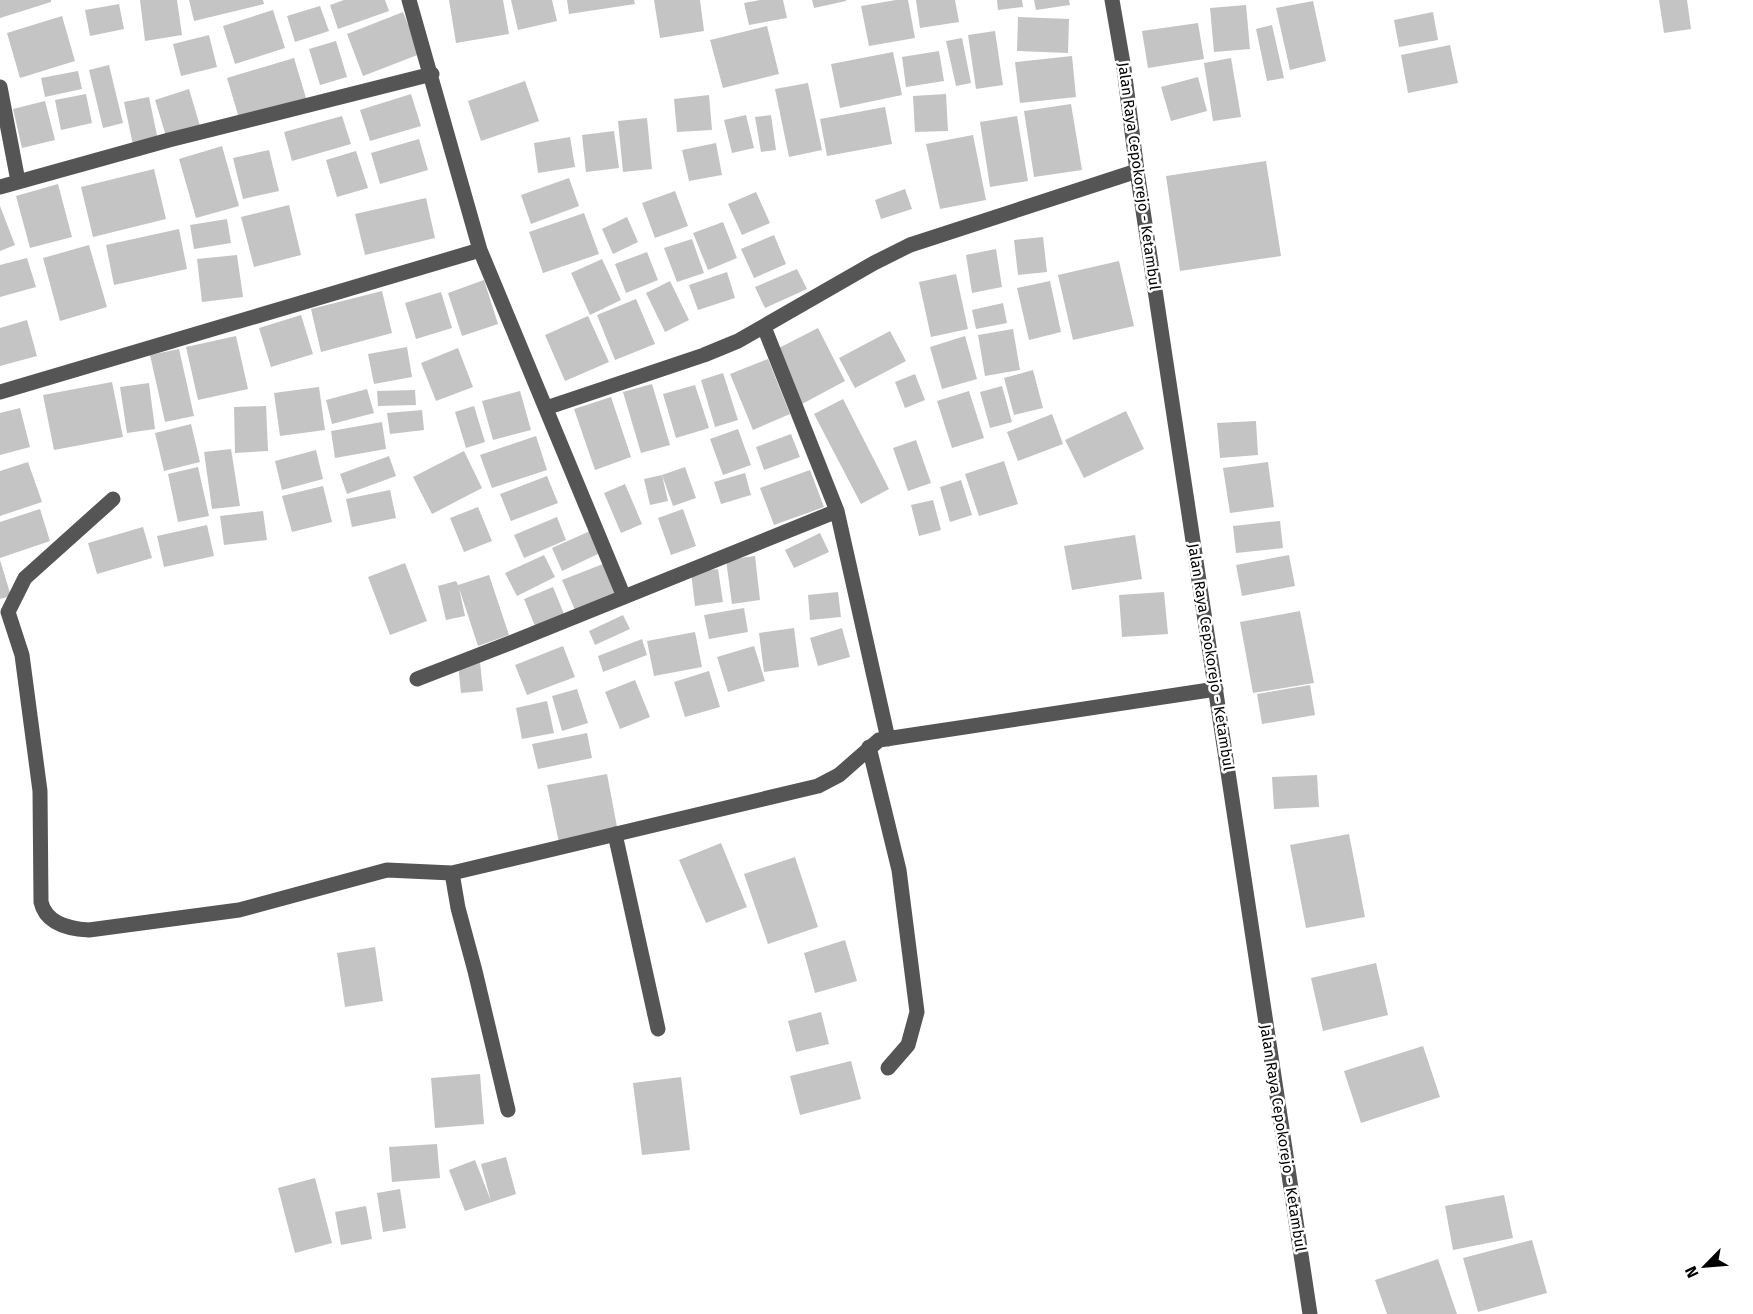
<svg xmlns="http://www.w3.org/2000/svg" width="1753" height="1314" viewBox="0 0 1753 1314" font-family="'Fira Sans',sans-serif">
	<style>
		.building { fill: #c4c4c4 }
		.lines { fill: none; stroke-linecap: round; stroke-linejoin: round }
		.minor { stroke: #555; stroke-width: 15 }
		.labels { text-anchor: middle; stroke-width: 5; stroke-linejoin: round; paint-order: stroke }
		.street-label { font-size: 15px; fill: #000; stroke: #fff }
	</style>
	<rect width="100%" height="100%" fill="#fff"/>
	<!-- building -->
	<path class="building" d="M0,0h51v2l-51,16z
		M140,0h37l5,35 -37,6z
		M189,0h74l1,4 -70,17z
		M344,0h41l4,11 -51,18 -8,-24z
		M449,0h54l6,34 -53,9z
		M511,0h41l5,21 -39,9z
		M567,0h67l1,4 -66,10z
		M654,0h46l4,31 -44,7z
		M760,0h23l4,18 -38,7 -5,-22z
		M812,0h34v1l-32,7z
		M896,0h12l7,38 -46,8 -8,-40z
		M916,0h39l4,22 -39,6z
		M997,0h25l1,7 -25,3z
		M1034,0h35l1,5 -34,5z
		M1659,0h28l4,29 -27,4z
		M1313,1l13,60 -36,9 -14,-62z
		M119,4l5,25 -34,7 -5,-26z
		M1246,5l4,44 -36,3 -4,-44z
		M320,6l9,25 -34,11 -8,-26z
		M273,10l12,38 -50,16 -12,-38z
		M403,12l17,42 -57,22 -16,-42z
		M1433,12l5,28 -39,7 -5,-27z
		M62,16l13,45 -55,17 -13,-45z
		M1018,17l51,2 -1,34 -51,-2z
		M1198,23l6,36 -56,9 -6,-37z
		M1272,25l12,53 -17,3 -11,-52z
		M767,26l12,48 -56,14 -13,-48z
		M995,31l8,54 -27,4 -8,-54z
		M209,35l8,32 -36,9 -8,-32z
		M962,38l9,45 -15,3 -10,-45z
		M336,41l11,36 -27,8 -11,-36z
		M1450,45l8,38 -50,10 -7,-38z
		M939,51l5,30 -38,6 -4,-30z
		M893,52l9,43 -62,13 -9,-44z
		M1072,56l4,41 -56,6 -5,-41z
		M294,58l12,40 -67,20 -12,-40z
		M1231,58l10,59 -28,4 -9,-58z
		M109,65l14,58 -20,5 -14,-58z
		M78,71l4,18 -37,8 -4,-19z
		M1198,77l9,34 -36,10 -10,-34z
		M525,81l14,40 -58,20 -13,-40z
		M808,83l14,67 -33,7 -14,-68z
		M189,89l11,37 -34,10 -11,-36z
		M86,94l6,29 -31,7 -6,-30z
		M411,94l10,32 -51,15 -10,-31z
		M946,94l2,37 -33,1 -2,-36z
		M709,95l3,35 -35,2 -3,-33z
		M149,97l9,43 -25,5 -9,-43z
		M45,101l10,39 -33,8 -9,-39z
		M1071,104l11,66 -48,7 -10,-66z
		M885,107l7,37 -65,12 -7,-37z
		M746,115l8,33 -22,5 -8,-33z
		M771,115l5,35 -15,2 -6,-35z
		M342,116l9,28 -59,17 -8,-29z
		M1017,116l11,65 -38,6 -10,-65z
		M647,118l5,51 -29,3 -5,-51z
		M614,131l5,37 -33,4 -4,-37z
		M973,135l13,65 -46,9 -14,-65z
		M570,137l5,30 -37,6 -4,-30z
		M419,139l9,31 -48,14 -9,-31z
		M716,143l6,32 -33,6 -7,-31z
		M222,146l17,60 -43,12 -17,-59z
		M269,150l10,41 -36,8 -10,-41z
		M356,151l12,37 -31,9 -11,-37z
		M1266,161l15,95 -101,15 -14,-95z
		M154,169l12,50 -73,18 -12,-50z
		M569,178l10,28 -48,18 -10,-29z
		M58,184l14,53 -42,11 -14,-52z
		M905,189l7,20 -31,10 -6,-19z
		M675,191l13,35 -33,12 -13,-35z
		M756,192l14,31 -28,12 -14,-31z
		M426,198l9,40 -70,17 -10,-41z
		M289,205l12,50 -47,12 -13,-50z
		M0,206l15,39 -15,6z
		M584,213l15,41 -56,19 -14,-41z
		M627,217l11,25 -25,12 -11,-25z
		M227,219l4,24 -37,6 -4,-24z
		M723,222l14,36 -29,12 -15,-37z
		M179,229l8,40 -73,16 -8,-40z
		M774,235l12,29 -32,14 -13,-29z
		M1043,237l4,35 -29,3 -4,-35z
		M692,239l12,34 -27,9 -13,-34z
		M89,245l18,62 -47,14 -17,-63z
		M996,249l6,38 -30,6 -6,-38z
		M647,252l11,28 -32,13 -11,-29z
		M237,255l6,42 -41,5 -5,-43z
		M27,258l9,29 -36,10v-32z
		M602,259l19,41 -31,15 -19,-42z
		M1119,261l15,65 -61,14 -15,-65z
		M797,269l10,20 -42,19 -10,-21z
		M727,272l8,26 -37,12 -9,-25z
		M956,274l12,55 -37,8 -12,-55z
		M484,280l14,44 -36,12 -14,-43z
		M670,281l19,39 -24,12 -19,-39z
		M1050,281l11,51 -32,8 -12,-52z
		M382,291l10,42 -71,19 -10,-43z
		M441,292l11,36 -36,11 -11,-36z
		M636,299l19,45 -40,16 -18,-45z
		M1003,303l4,20 -31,6 -4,-19z
		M301,315l12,39 -42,13 -12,-39z
		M588,316l21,46 -44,19 -20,-46z
		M27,320l10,36 -37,10v-38z
		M818,328l27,53 -43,23 -27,-54z
		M1013,329l7,41 -35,6 -7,-41z
		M890,331l16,30 -51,27 -16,-30z
		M236,336l12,53 -50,11 -12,-53z
		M965,336l12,43 -35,10 -12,-42z
		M407,347l5,30 -38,7 -6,-30z
		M458,348l15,39 -37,14 -15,-38z
		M179,349l15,67 -29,6 -15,-67z
		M768,359l22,55 -37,16 -23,-56z
		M1033,370l10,38 -29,7 -10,-37z
		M723,373l15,47 -23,7 -14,-47z
		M915,374l10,26 -20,8 -10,-26z
		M112,382l11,55 -69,13 -11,-55z
		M149,383l6,46 -28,4 -7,-46z
		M652,384l18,61 -29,8 -18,-61z
		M695,385l14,43 -33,10 -13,-44z
		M1002,386l10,36 -22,6 -10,-36z
		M319,387l6,43 -45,6 -6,-43z
		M367,389l7,24 -42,11 -6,-24z
		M415,390l1,15 -38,1 -1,-15z
		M520,391l11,39 -38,10 -11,-39z
		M969,391l15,47 -32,10 -15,-47z
		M611,397l20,60 -36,13 -21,-61z
		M843,399l46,90 -28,15 -47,-90z
		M266,406l2,45 -33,2 -1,-46z
		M474,406l11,36 -19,6 -11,-36z
		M20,408l10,39 -30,8v-42z
		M422,410l2,20 -34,4 -3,-21z
		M1126,411l18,38 -60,29 -19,-38z
		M1052,414l11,30 -45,17 -11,-29z
		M1256,421l2,34 -38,3 -3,-35z
		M382,422l4,27 -51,9 -4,-27z
		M191,424l9,38 -36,9 -9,-38z
		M738,429l13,36 -28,10 -13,-36z
		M791,434l9,23 -36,13 -8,-23z
		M536,436l11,34 -55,18 -12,-33z
		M916,440l15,43 -23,8 -15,-43z
		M231,449l9,57 -28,3 -8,-57z
		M316,450l7,29 -41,11 -7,-29z
		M464,451l18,37 -50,26 -19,-37z
		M389,456l7,20 -49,18 -7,-20z
		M1004,461l14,43 -39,12 -14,-42z
		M28,462l14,40 -42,14v-45z
		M1268,462l6,45 -44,6 -7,-45z
		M198,467l11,49 -31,6 -10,-48z
		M685,467l11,31 -23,8 -11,-31z
		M810,470l14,37 -50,18 -14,-37z
		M745,473l6,22 -30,9 -7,-22z
		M662,475l6,26 -18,4 -6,-26z
		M547,476l11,27 -47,18 -11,-27z
		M961,480l11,35 -22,7 -10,-35z
		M625,484l17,40 -21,9 -17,-40z
		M323,486l9,36 -40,10 -10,-36z
		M390,490l6,28 -44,9 -6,-28z
		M933,500l8,30 -22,6 -8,-31z
		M478,507l14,34 -28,11 -14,-34z
		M40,509l10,32 -50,17v-36z
		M683,509l13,37 -25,9 -13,-37z
		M263,511l4,29 -43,5 -4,-29z
		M557,517l9,23 -42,18 -10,-23z
		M1280,521l3,27 -47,5 -3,-27z
		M207,525l7,31 -50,11 -7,-31z
		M143,527l9,31 -55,16 -9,-31z
		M590,531l10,22 -38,18 -10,-23z
		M820,533l9,19 -35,16 -9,-18z
		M1135,535l7,44 -70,11 -8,-44z
		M544,555l11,22 -38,19 -12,-23z
		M1289,555l6,31 -53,10 -6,-31z
		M755,556l5,44 -28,4 -6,-44z
		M0,560l11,36 -11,3z
		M405,563l22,58 -37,14 -22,-58z
		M603,564l12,30 -40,16 -13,-30z
		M718,569l5,33 -28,4 -4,-34z
		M489,575l20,60 -31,11 -19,-58 6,28 -19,4 -8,-34 18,-5 2,4z
		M553,587l11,27 -29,12 -11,-27z
		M838,592l3,25 -31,3 -2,-25z
		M1164,592l4,42 -46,3 -3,-42z
		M744,608l4,24 -39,7 -5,-24z
		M1300,611l14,72 -61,10 -13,-71z
		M623,615l7,14 -35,16 -6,-14z
		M794,628l5,39 -35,5 -5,-39z
		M842,628l8,29 -32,9 -8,-28z
		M695,632l7,35 -48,9 -7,-35z
		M642,639l5,16 -44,17 -5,-16z
		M563,646l12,31 -48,18 -12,-30z
		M754,646l11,35 -37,11 -11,-35z
		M480,662l3,29 -22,2 -3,-29z
		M709,671l11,36 -35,10 -11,-35z
		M635,680l15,37 -30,12 -15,-37z
		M1310,685l5,30 -53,9 -5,-30z
		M577,689l11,34 -26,8 -10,-35z
		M547,701l7,32 -32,6 -6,-31z
		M587,733l5,25 -54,11 -6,-25z
		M607,774l11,58 -59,11 -12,-58z
		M1317,775l2,32 -45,2 -2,-32z
		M1349,834l16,83 -59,11 -16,-83z
		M721,843l26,64 -41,16 -27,-63z
		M795,857l23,70 -50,17 -24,-70z
		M845,940l12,41 -42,12 -11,-40z
		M375,947l8,54 -38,6 -8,-54z
		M1376,963l12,52 -65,16 -12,-53z
		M821,1012l8,32 -33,8 -8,-31z
		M1423,1046l17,51 -79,26 -17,-52z
		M851,1061l10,38 -61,16 -10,-39z
		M480,1074l4,50 -49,4 -4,-50z
		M681,1077l9,73 -48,5 -9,-72z
		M437,1144l3,34 -48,4 -3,-35z
		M506,1157l10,37 -51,17 -16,-41 26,-10 16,41 -10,-37z
		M315,1178l17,65 -37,10 -17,-65z
		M400,1189l6,39 -23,4 -6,-39z
		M1504,1195l9,43 -60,12 -8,-44z
		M366,1206l6,33 -31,6 -6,-33z
		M1532,1240l15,53 -69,19 -15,-54z
		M1438,1259l19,55h-70l-12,-34z"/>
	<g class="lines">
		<!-- minor -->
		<path class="minor" d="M409,0l71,250 144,347
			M1112,0l12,69 13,102 173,1143
			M0,87l18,94
			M0,187l169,-47 263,-66
			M764,327l73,184 51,228
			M0,392l480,-142
			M546,408l158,-53 34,-14 136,-78 36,-18 227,-74
			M113,499l-88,79 -17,34 14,43 18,136 1,111c5,22 29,27 48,28l150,-20 148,-40 65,3 366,-87 21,-11 40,-35 337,-51
			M417,679l93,-36 327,-132
			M869,747l30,123 18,142 -9,33 -20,23
			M615,834l43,195
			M452,873l6,35 17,63 33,139"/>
	</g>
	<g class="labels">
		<!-- street labels -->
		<g class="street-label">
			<text transform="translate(1139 176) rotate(82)" y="5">Jalan Raya Cepokorejo - Ketambul</text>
			<text transform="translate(1211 657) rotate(81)" y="5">Jalan Raya Cepokorejo - Ketambul</text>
			<text transform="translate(1283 1138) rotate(81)" y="5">Jalan Raya Cepokorejo - Ketambul</text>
		</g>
	</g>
	<!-- north arrow -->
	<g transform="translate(1705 1266) rotate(245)" stroke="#ffffff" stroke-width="4.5" paint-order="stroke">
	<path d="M0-4.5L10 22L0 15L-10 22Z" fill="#000000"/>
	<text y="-9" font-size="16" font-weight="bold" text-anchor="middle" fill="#000000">N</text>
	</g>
</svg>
